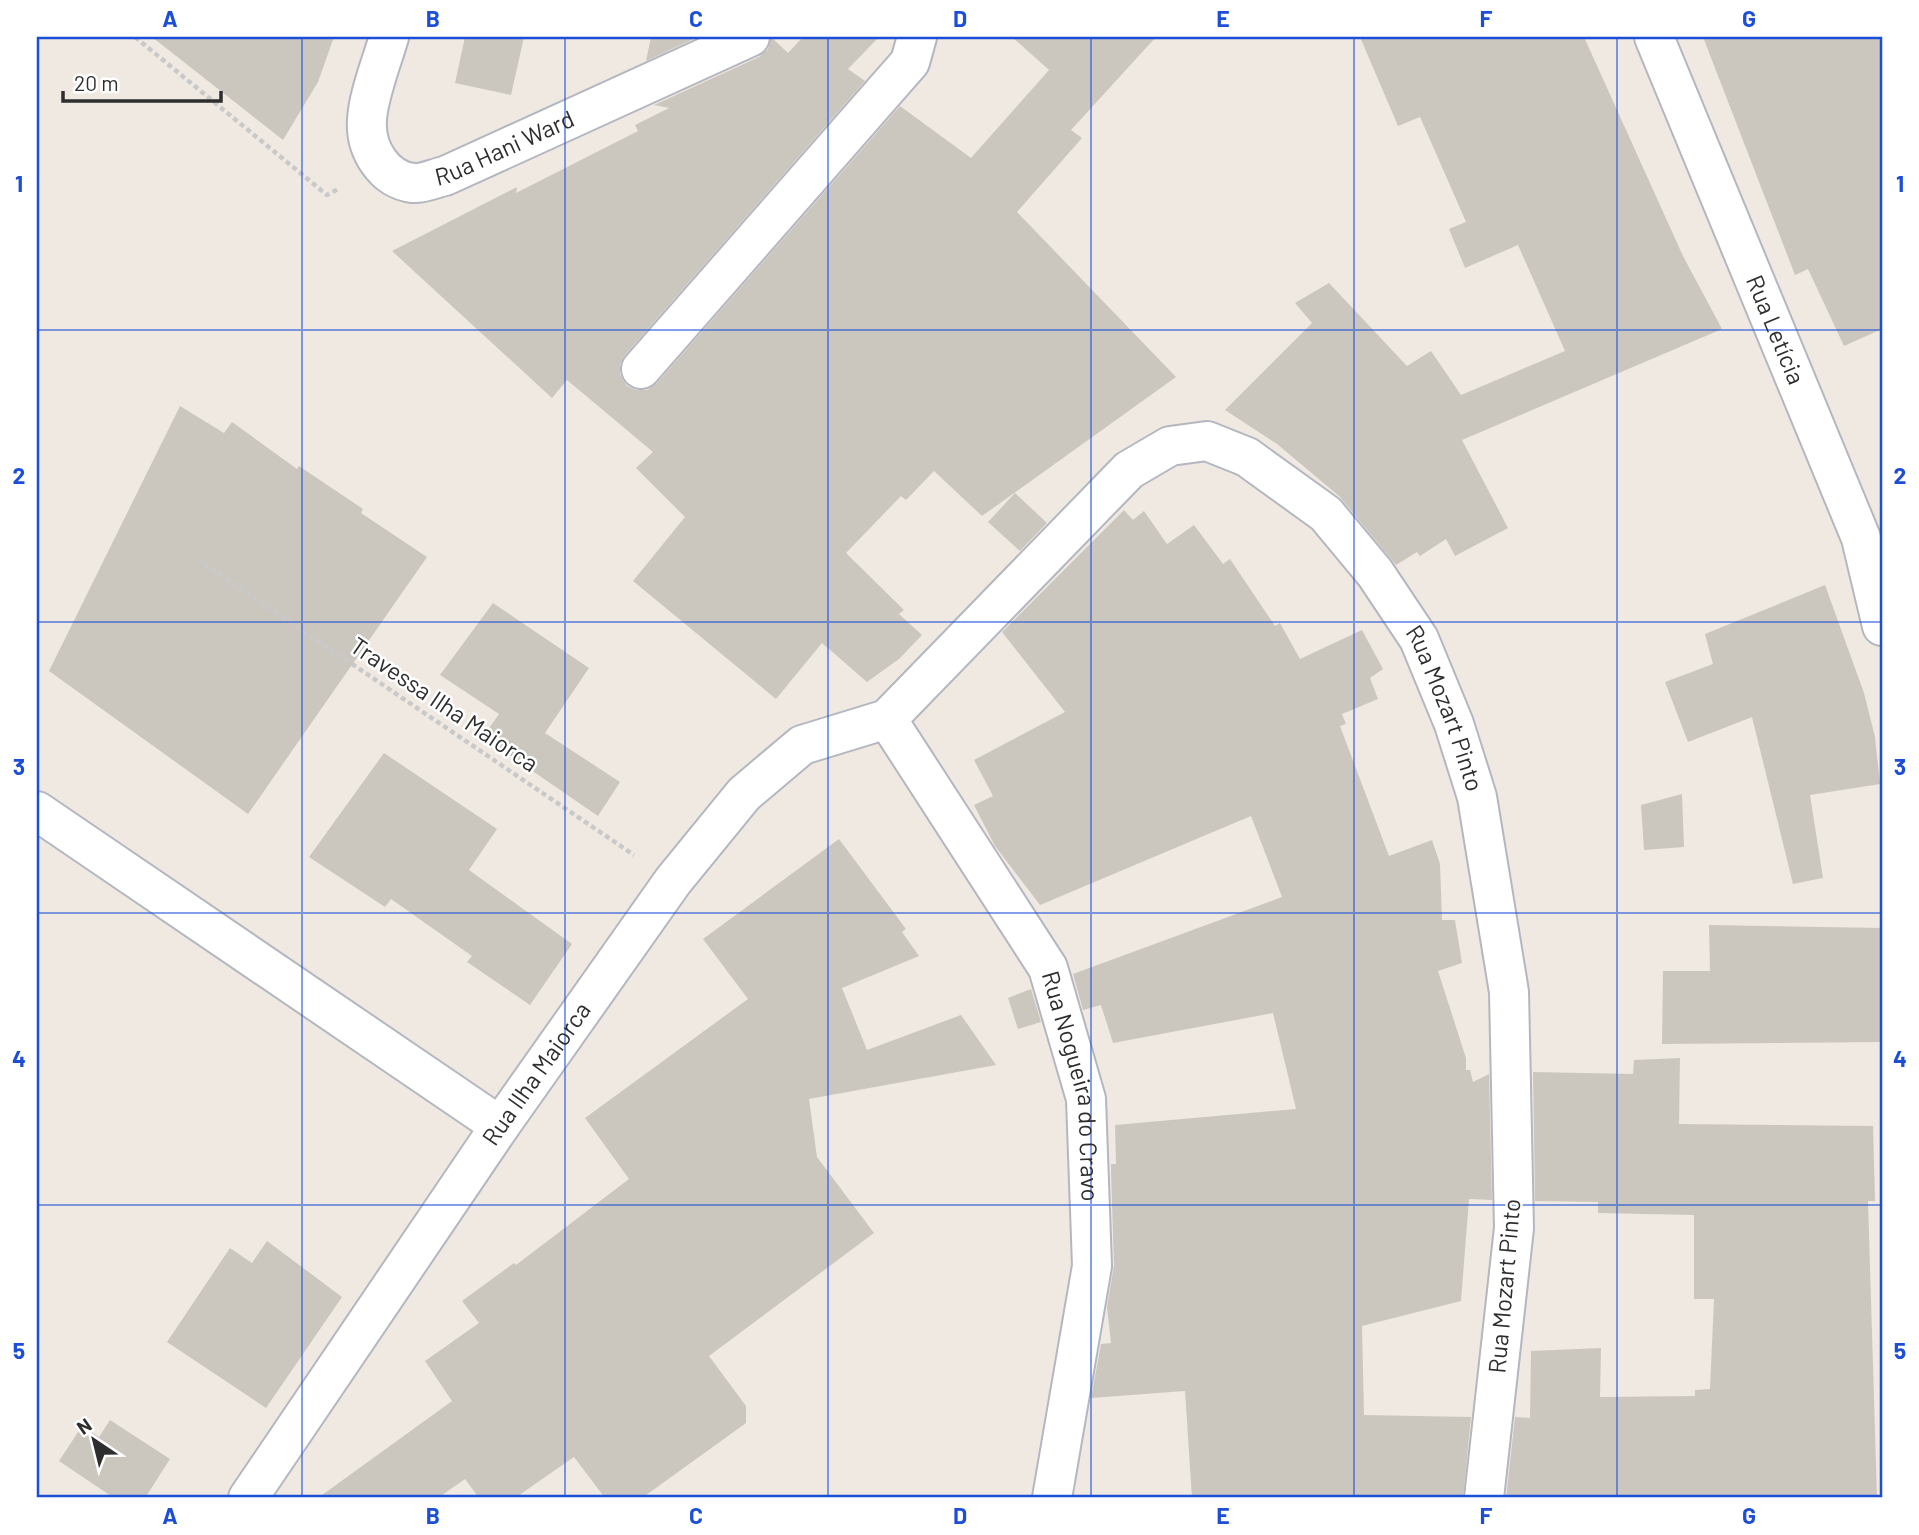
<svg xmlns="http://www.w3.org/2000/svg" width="1919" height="1535" viewBox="0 0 1919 1535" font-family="Barlow,sans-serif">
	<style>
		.building { fill: #cbc7bf }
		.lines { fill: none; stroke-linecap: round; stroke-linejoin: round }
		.minor-casing { stroke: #b4b7c1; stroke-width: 42 }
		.tertiary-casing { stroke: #b4b7c1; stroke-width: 42 }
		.path { stroke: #c9c9c9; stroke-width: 4.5; stroke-dasharray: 5 3.5; stroke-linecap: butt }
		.minor { stroke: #fff; stroke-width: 38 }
		.tertiary { stroke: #fff; stroke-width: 38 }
		.grid { fill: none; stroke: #1d4ed8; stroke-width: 2; stroke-opacity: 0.55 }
		.labels { text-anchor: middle; stroke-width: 5; stroke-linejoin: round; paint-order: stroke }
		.street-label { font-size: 24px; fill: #2e2e2e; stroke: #fff }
		.neatline { fill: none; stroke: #1d4ed8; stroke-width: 2.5 }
		.grid-label { font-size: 23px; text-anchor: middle; font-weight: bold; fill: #1d4ed8 }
	</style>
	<rect width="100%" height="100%" fill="#efe9e1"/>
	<!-- building -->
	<path class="building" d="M152,37h182l-16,45 -35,58z
		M465,37h59l-13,58 -56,-12z
		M651,37h47l-52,24z
		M771,37l17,16 15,-16h76l-31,32 17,12 -240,274 -5,9v11l7,11 9,4h11l10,-7 243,-277 71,52 78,-88 -37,-33h144l-85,93 11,8 -65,74 159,165 -194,139 -48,-45 -28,29 -5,-4 -55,57 58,57 -5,4 23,21 -23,24 -32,23 -45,-39 -46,56 -143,-118 52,-64 -49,-49 17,-16 -86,-72 -15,18 -160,-147 125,-64 -1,6 122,-62 -3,-6 34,-17 -15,-3 105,-48 9,-8z
		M1360,37h224l99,219 39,73 -260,111 46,88 -53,28 -9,-17 -26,17 -3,-4 -21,13 -57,-69 -62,-52 -52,-34 87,-87 -17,-20 34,-20 78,83 24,-15 30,44 104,-44 -47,-106 -53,23 -16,-39 17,-7 -46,-105 -22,9z
		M1703,37h179v292l-38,17 -36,-77 -13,6z
		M180,406l44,27 8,-11 65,47 2,-3 64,43 -2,4 66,44 -179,257 -199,-143z
		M1015,493l32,30 -27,28 -32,-29z
		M1124,510l9,10 11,-9 23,33 27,-19 29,39 7,-5 45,67 5,-3 20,36 62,-29 21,39 -13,9 8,21 -36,15 4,10 -6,2 49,130 43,-16 8,24 2,56h13l7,43 -24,8 28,87v12h4l3,12 16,-8 3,126 -23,-1 -8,102 -99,25 2,89 107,2 -8,81h-271l-7,-107 -94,7 10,-54 10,-1 -4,-36 7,-42 -3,-92v-9h5l-1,-39 181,-16 -23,-96 -160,30 -12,-38 -18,5 -10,-36 209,-77 -31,-81 -211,89 -45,-59 -21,-41 19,-9 -19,-36 91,-48 -63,-80z
		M1825,585l39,108 11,44 5,47 -70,11 13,83 -30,6 -41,-167 -64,25 -23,-60 48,-18 -8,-30z
		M493,603l96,65 -44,65 75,49 -22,34 -115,-79 16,-23 -59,-39z
		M384,753l113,76 -28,41 103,74 -42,61 -63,-43 5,-6 -81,-57 -6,8 -76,-50z
		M1682,794l2,53 -40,3 -3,-45z
		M839,839l67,90 -4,3 17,24 -77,32 25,62 94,-35 35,50 -187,34 8,58 57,76 -165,123 37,50v17l-104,75h-37l-31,-41 -59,41h-36l-14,-19 -27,19h-120l134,-97 -27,-40 54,-38 -17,-22 52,-38 2,2 113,-86 -44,-61 163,-119 -45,-60z
		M1709,925l173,3 -1,114 -219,2 1,-73h47z
		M1031,989l10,33 -23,7 -10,-31z
		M1680,1058l-1,66 194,2 2,75h-7l9,297h-371l9,-81 15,1 1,-67 70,-3 -1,49 95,-1v-6l15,-1 4,-90h-20v-84l-96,-2v-11l-63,-1 -2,-129 100,2 1,-14z
		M267,1241l75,56 -76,111 -99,-66 63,-94 22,15z
		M110,1420l60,39 -25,39h-31l-55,-37 23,-35 17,11z"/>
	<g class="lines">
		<!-- minor casing -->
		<g class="minor-casing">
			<g id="minor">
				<path id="s1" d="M389,37c-7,24 -21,59 -22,83 -2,29 17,60 46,63 10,1 22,-5 32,-7l305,-139"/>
				<path d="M641,369l269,-307 7,-25"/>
				<path id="s2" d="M887,719l161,249 38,131 6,167 -40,232"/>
				<path d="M37,811l463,315"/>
				<path id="s3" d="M248,1498l252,-372 173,-245 71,-87 58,-49 85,-26 242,-249 41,-24 37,-5 40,16 79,57 49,59 44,66 35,85 23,73 32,195 5,236 -30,270"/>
			</g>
		</g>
		<!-- tertiary casing -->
		<g class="tertiary-casing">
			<g id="tertiary">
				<path id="s4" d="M1654,37l207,501 21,88"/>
			</g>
		</g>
		<!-- path -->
		<path class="path" d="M135,37l192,158 13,-7
			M197,559l437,296"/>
		<!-- minor -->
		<use href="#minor" class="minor"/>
		<!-- tertiary -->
		<use href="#tertiary" class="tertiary"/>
	</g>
	<!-- grid -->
	<path class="grid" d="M302,37v1461M565,37v1461M828,37v1461M1091,37v1461M1354,37v1461M1617,37v1461M37,330h1845M37,622h1845M37,913h1845M37,1205h1845"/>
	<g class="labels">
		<!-- street labels -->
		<g class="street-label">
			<text dy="8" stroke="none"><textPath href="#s1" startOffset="270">Rua Hani Ward</textPath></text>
			<text dy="8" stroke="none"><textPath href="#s4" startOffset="317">Rua Letícia</textPath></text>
			<text transform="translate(444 705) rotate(34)" y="8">Travessa Ilha Maiorca</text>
			<text dy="8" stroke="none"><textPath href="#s3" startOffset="1829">Rua Mozart Pinto</textPath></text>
			<text dy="8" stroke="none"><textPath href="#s3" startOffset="513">Rua Ilha Maiorca</textPath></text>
			<text dy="8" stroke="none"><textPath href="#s2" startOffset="418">Rua Nogueira do Cravo</textPath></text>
			<text transform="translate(1505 1286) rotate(-85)" y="8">Rua Mozart Pinto</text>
		</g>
	</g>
	<!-- border -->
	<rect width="1919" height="1535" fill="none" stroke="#ffffff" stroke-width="77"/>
	<!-- north arrow -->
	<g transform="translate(94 1440) rotate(325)" stroke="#ffffff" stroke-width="5" paint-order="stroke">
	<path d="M0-5L12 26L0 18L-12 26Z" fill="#2e2e2e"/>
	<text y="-10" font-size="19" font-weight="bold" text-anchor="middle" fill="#2e2e2e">N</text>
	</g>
	<!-- scale -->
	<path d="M63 91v10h158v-10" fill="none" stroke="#2e2e2e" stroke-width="3.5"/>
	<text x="74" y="91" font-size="21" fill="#2e2e2e" stroke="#ffffff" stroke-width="5" paint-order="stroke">20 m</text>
	<rect x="38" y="38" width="1843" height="1458" class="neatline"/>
	<g class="grid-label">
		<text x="170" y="27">A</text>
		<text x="433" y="27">B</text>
		<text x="696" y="27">C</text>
		<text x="960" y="27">D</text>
		<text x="1223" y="27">E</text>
		<text x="1486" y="27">F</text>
		<text x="1749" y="27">G</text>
		<text x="19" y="192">1</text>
		<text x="1900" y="192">1</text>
		<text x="19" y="484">2</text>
		<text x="1900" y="484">2</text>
		<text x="19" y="775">3</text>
		<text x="1900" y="775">3</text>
		<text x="19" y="1067">4</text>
		<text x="1900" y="1067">4</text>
		<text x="19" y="1359">5</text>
		<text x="1900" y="1359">5</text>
		<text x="170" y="1524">A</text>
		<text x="433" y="1524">B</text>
		<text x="696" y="1524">C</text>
		<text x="960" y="1524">D</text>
		<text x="1223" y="1524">E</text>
		<text x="1486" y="1524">F</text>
		<text x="1749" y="1524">G</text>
	</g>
</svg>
